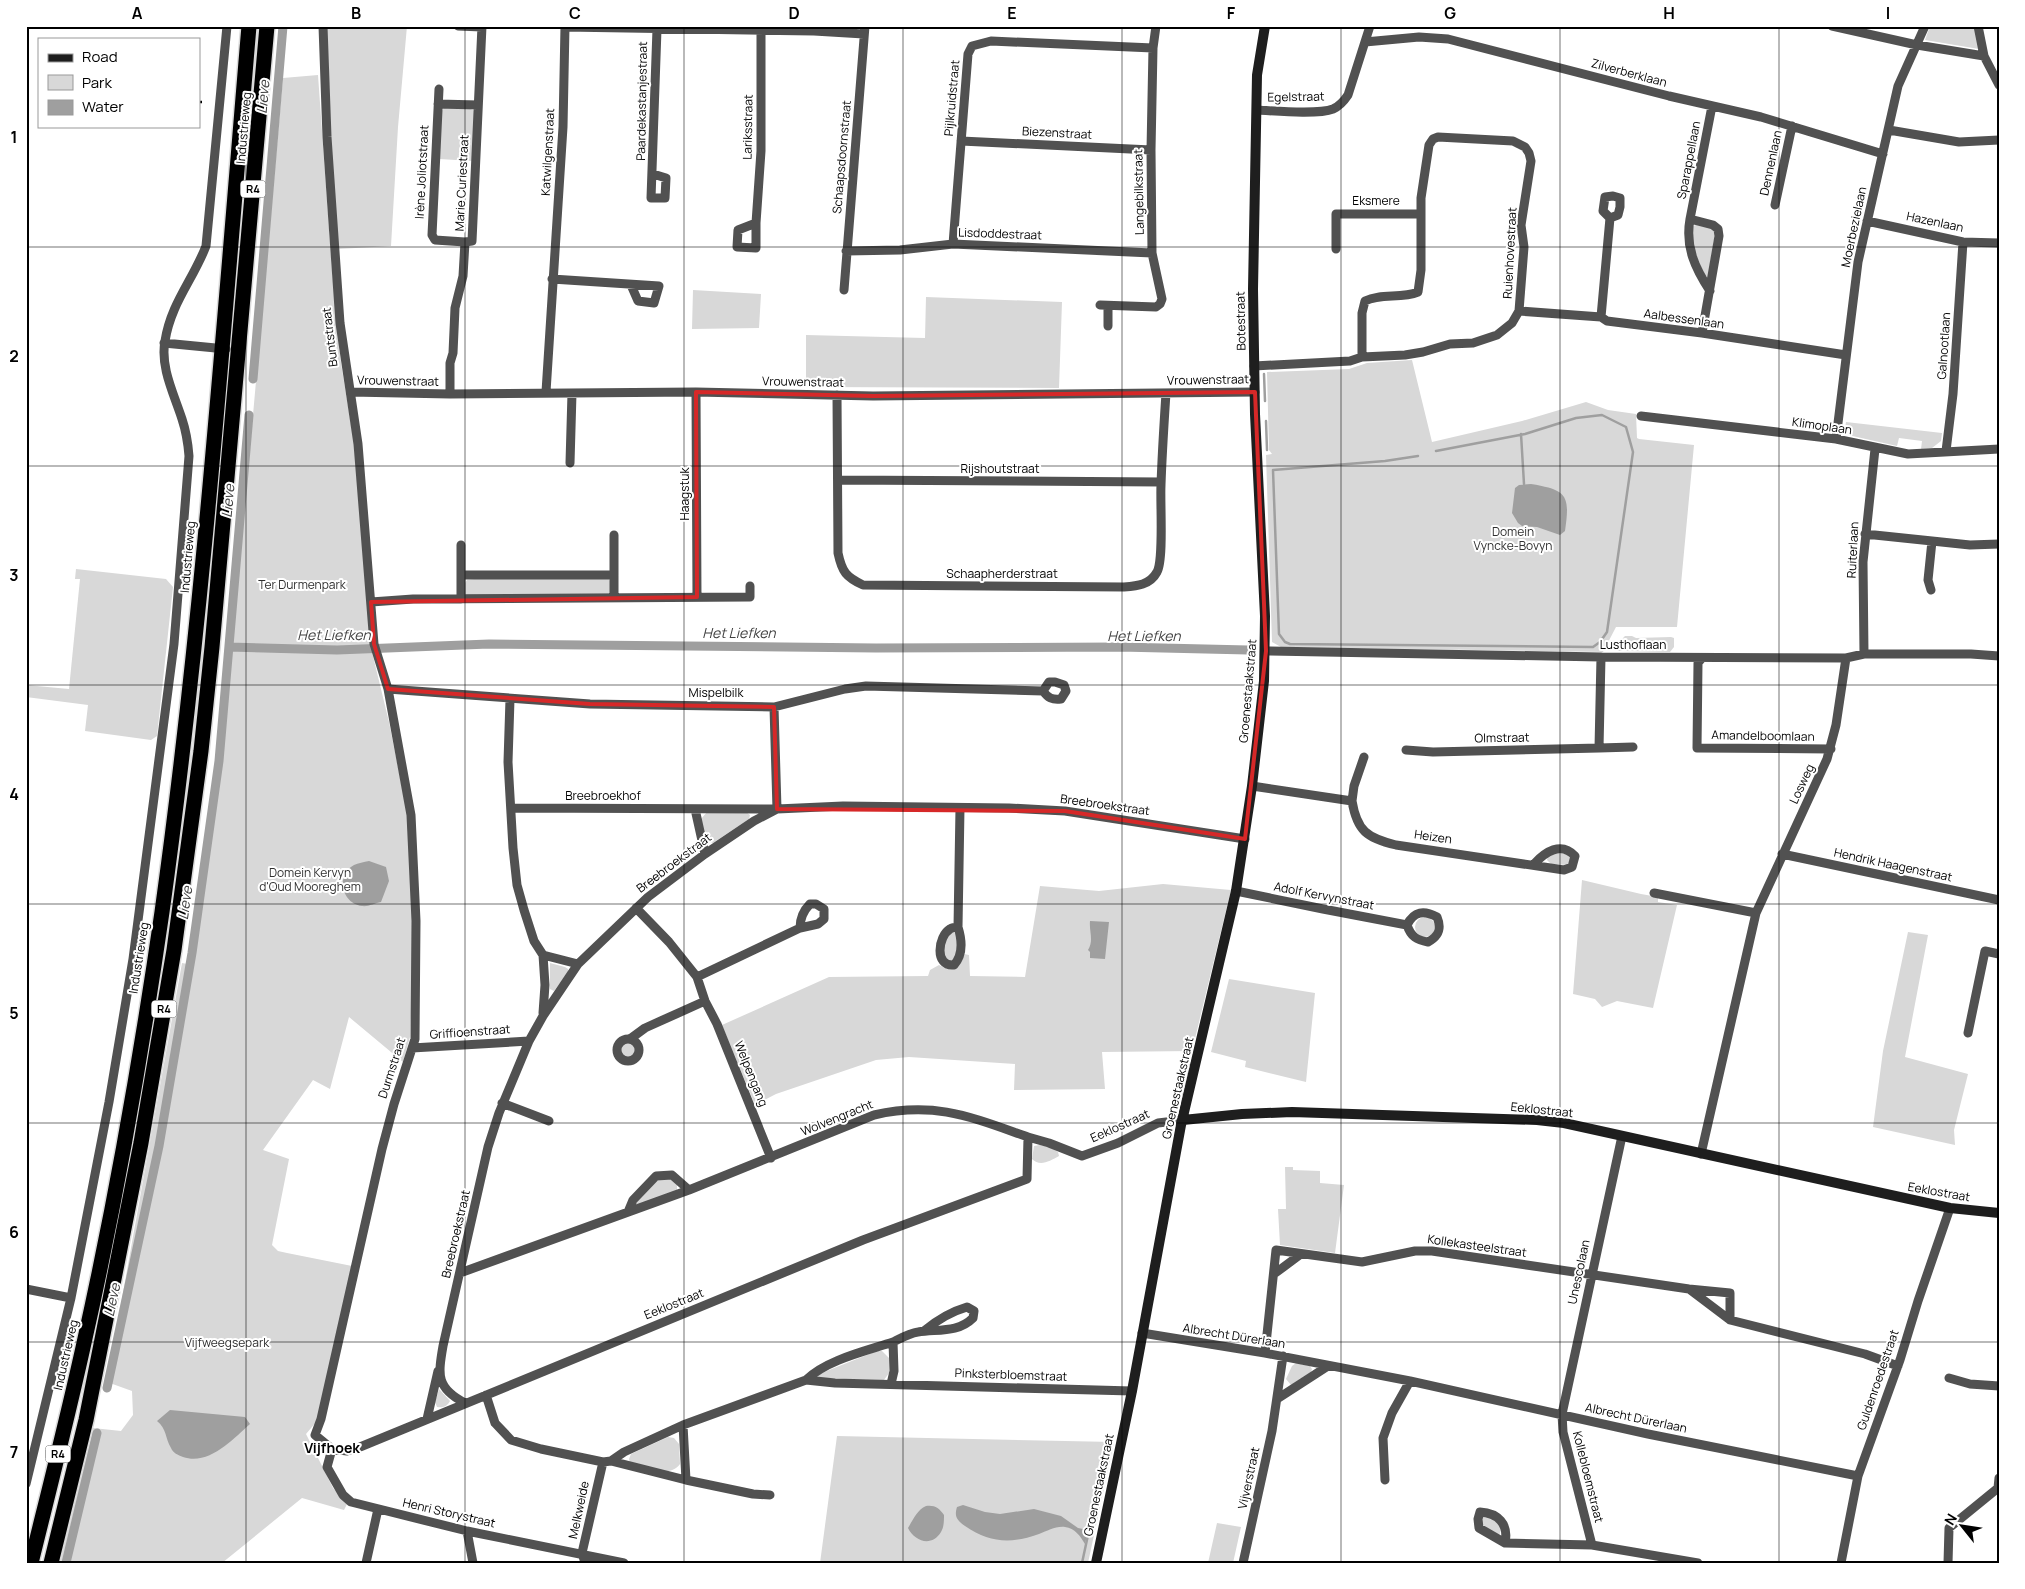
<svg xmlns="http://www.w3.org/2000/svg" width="2025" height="1589" viewBox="0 0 2025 1589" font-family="Manrope,sans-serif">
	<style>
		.green { fill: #d8d8d8 }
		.water { fill: #9f9f9f }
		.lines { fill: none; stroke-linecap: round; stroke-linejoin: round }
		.stream { stroke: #9f9f9f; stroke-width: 2.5 }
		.canal { stroke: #9f9f9f; stroke-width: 9 }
		.highway-casing { stroke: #dbdbdb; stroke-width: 18 }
		.street { stroke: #515151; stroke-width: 9 }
		.secondary { stroke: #1e1e1e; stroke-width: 10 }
		.highway { stroke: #000; stroke-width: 15 }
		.rail { stroke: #000; stroke-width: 2.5; stroke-dasharray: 8 2.5 1 2.5; stroke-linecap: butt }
		.marked { fill: none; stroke: #d62828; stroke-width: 4; stroke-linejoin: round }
		.grid { fill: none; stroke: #000; stroke-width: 1; stroke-opacity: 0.55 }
		.labels { text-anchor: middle; stroke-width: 4; stroke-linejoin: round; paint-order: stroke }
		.shield { fill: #fff; stroke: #4c4c4c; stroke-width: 1 }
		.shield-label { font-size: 11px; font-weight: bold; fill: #000 }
		.street-label { font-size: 12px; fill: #000; stroke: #fff }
		.park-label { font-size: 12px; fill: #2f2f2f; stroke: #fff }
		.water-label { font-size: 14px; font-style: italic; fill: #404040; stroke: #fff }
		.neighbourhood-label { font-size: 14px; font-weight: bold; fill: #000; stroke: #fff }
		.neatline { fill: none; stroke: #000; stroke-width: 2 }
		.grid-label { font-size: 16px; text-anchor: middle; font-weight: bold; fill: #000 }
	</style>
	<rect width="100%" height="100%" fill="#fff"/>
	<!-- green -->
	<path class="green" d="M327,26h80l-9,101 -7,119 -53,3 -6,-81z
		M1930,26h44l5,23 -54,-9z
		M318,75l14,196 9,92 13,80 17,205 18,74 18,91 8,107 -5,117 -7,25 -54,-45 -19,72 -17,-9 -50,70 26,9 -17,86 6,6 9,2 65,13 -35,155 -11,13 27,54 14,16 -3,6 -42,-12 -80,65h-162l33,-135 28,3 12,-16 -1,-24 -25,-9 75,-419 11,2 29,-202 61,-685z
		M444,108h24l7,3 -2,50 -34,-2 2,-47z
		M1697,224l16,4 2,5 -7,44 -3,-1 -10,-24 -3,-25z
		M693,290l68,4 -2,34 -67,1z
		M926,297l136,5 -3,86 -253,-1v-52l119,3z
		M1412,360l20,82 90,-21 64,-19 22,8 28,4 1,24 2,1 55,6 -17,182h-61l-13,25 -322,-5 -9,-5 -6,-187 6,-1 -3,-4 -2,-78 82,-3 18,-6z
		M1846,422l96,11 -1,8 -9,7 -11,1 1,-8 -23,-3 -2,8 -49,-11 -3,-6z
		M76,569l90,10 7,8 -16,149 -6,4 -66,-9 3,-26 -62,-8v-12l43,4 11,-110h-5z
		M482,578h126l2,3v13l-141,3 -4,-3v-11l2,-3z
		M1625,636h7l4,2 35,-1 3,1v9l-4,5 -51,-1 -2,-1v-6z
		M707,812h39l4,3 -1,4 -36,24 -8,-3 -4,-21z
		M1553,853l15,1 4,5 -5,6 -16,-1 -4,-4 1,-4z
		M1582,880l59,14 17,3v5l19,3 -24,103 -36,-7 -15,6 -7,-8 -22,-5z
		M1163,884l68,6 -39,161 -90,1 3,37 -91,1 1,-26 -106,-7 -33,3 -100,34 -21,11 -33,-80 107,-48 99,-1 2,-6 9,-5 8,4h8l9,-15 5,1 1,21 55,1 15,-91 59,5z
		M1415 927a10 10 0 1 1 20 0a10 10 0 1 1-20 0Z
		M954,932l4,2 -1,21 -5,7 -9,-4c1,-10 0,-22 11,-26z
		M1908,932l20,3 -23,122 63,17 -14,56 1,15 -82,-18 10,-76z
		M550,963l15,4 3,2v3l-14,19 -4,-2z
		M1229,979l86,14 -9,89 -61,-15 1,-6 -35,-9z
		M619 1049a8 8 0 1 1 16 0a8 8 0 1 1-16 0Z
		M1187,1063l3,1 -8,35 -5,-2z
		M1040,1145l12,3 6,4 1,4c-9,5 -19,11 -27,3l2,-13z
		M1285,1167h8v3l27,1v12l24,2 -9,68 -55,-8 -2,-36h8z
		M667,1178l6,2 4,5v6l-40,15 -2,-5 22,-22z
		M877,1351h5l8,8 -1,14 -5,7 -67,-2 2,-4z
		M1296,1363l14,3 2,3 -1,3 -20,13 -5,-6 6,-13z
		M439,1389l11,12c-3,6 -8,7 -13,6l-2,-5z
		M837,1436l277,6 -26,121h-268z
		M668,1437l6,1 5,6 1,20c-11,15 -35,3 -50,-1l-1,-4 2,-5z
		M1483,1516l12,2 6,10 -2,9 -17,-13z
		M1217,1523l24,4 -8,36h-25z"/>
	<!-- water -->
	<path class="water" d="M1531,484c37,6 39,12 34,47l-5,4 -23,-8 -15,-1 -4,-3 -6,-10 3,-25 4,-3z
		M369,861l17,6 3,14 -8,21c-6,1 -13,5 -19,4 -20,-2 -27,-31 -8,-41 4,-2 10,-3 15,-4z
		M1090,921l19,1 -4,37 -15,-1v-6l-2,-2c6,-10 1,-18 2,-29z
		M170,1410l75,7 5,7c-17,15 -41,42 -67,33 -5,-2 -10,-4 -12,-9 -6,-10 -4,-19 -14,-27z
		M963,1505l22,7 15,2 34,-5 27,7 17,12 10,2 -3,14c-5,-8 -10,-16 -20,-17 -10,-1 -17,4 -26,7 -28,10 -49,9 -74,-8 -8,-6 -11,-9 -8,-19z
		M926,1506c9,-1 13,2 18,9 0,6 0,12 -3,17 -9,15 -26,10 -33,-4 5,-8 9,-18 18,-22z"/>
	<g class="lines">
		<!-- stream -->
		<path class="stream" d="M1264,374l1,27
			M1266,421l1,29
			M1521,434l3,50
			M1418,456l-33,5 -112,9 6,164 6,8 5,2 303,3 7,-5 7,-10 26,-180 -7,-25 -24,-12 -26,3 -51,16 -89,17
			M1082,1563l23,-107 1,-14"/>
		<!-- canal -->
		<path class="canal" d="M253,379l30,-353
			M229,647l108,3 152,-6 387,4 244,-1 128,3
			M107,1388l52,-242 33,-193 27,-192 30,-346
			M66,1563l31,-130"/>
		<!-- highway casing -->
		<g class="highway-casing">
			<path id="highway" d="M31,1563c18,-73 37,-147 53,-220 32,-143 57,-286 78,-431 41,-294 62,-590 87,-886
				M51,1563l35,-143 55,-277 33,-193 27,-199 11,-104 55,-621"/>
		</g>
		<!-- street -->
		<path class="street" d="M323,26l4,111 13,186 18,121 16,200 14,45 23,126 5,106 -1,118 -21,65 -12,45 -61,270 -6,16 17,14 -5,18 16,28 8,7 116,29 157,32
			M458,26l24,1
			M1832,26l85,19 67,11
			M1978,26l6,30 15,29
			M565,27l249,4 50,3
			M1365,42l54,-5 29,2 221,57 92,21 122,37
			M439,89l-7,146 3,5 30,2
			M438,104l40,1
			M1257,110c18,1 61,5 76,-1 7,-3 11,-8 15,-14l22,-69
			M1889,130l70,12 40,-2
			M961,141l190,9
			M653,174l13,4 -1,20h-14l6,-169
			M1775,205l17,-79
			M1690,219l22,-113
			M1867,221l96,21 36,1
			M756,223v25l-19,-1 1,-17 18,-7 5,-72v-121
			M953,244l15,-190 4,-8 19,-5 162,7
			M1336,249v-35h84
			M846,251l54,-1 53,-6 199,9
			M552,279l107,7 -5,17 -16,-2 -7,-16
			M844,290l21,-264
			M1100,305l56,2 4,-3 2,-5 -10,-46 -1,-103 2,-102 3,-22
			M1519,311l82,6 6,4 95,12 144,22
			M1601,317l9,-99 8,-3 2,-8v-9l-7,-2 -8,1 -2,14 7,7
			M1108,326v-20
			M1702,333l17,-97 -1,-7 -5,-4 -23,-6c-5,28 5,49 20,72
			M164,343l62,6
			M1254,366l96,-5 12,-4 43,-2 18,-3 27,-8 23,-1 24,-8 15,-12 7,-12 5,-64 -3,-22 10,-64 -2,-8 -4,-6 -12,-6 -75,-4 -5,2 -4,6 -8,53v72l-3,22c-17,7 -37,1 -53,9l-3,12v44
			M351,392l99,2 246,-2 177,4 382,-4
			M546,392l17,-265 2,-101
			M696,392l1,205
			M450,394v-31l3,-10 2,-45 8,-32 2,-34 7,-1 10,-215
			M837,395l1,158c4,19 8,24 25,32l261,2c13,-1 26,-2 33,-15 7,-12 3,-69 4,-87 1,-31 3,-61 5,-92
			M1641,416l195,23 72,15 91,-5
			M1836,439l22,-177 40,-176 27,-60
			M1946,451l7,-57 10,-152
			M570,463l2,-70
			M838,480l323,2
			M1865,534l67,7 -4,39 3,10
			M1932,541l38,4 29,-1
			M461,545v54
			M461,575h153
			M614,598v-63
			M371,602l42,-3 337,-2v-11
			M1266,651l335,6 245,1 18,-4h107l28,2
			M1864,654l-1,-92 12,-113
			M1702,658l-4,5 -1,85 134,1
			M388,689l202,15 184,3 71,-18 21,-3 177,5c5,7 9,9 18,8l5,-8 -2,-6 -9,-3h-6l-6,9
			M510,699l-2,63 5,86 4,37 7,25 10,31 9,14 2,30 -2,28
			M1599,748l34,-1
			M1406,750l27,2 166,-4 2,-91
			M1252,786l100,15c5,30 15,37 44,44l168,25 8,-3 3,-11c-14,-15 -30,-4 -41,8
			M1352,801l2,-15 10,-29
			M511,808l266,1 -3,-102
			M695,809l10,45
			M1782,854l217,46
			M1236,891l87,18 84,16c4,12 10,15 21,17 11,-6 14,-13 9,-25 -13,-7 -23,-6 -30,8
			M1654,893l102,20
			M636,908l33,34 28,35 8,24 12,23 54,134
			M958,927c4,13 6,27 -4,38 -20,2 -16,-29 -4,-36 3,-2 6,-2 8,-2l2,-119
			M543,955l35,9
			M697,977l103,-49 18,-4 6,-5v-10l-8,-5h-6c-7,7 -10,15 -10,24
			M1968,1033l17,-82 14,3
			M617 1050a11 11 0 1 1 22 0a11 11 0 1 1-22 0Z
			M630,1039l15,-11 60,-27
			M412,1048l117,-7
			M502,1103l47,18
			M1028,1137l21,6 33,13 36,-13 40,-20 25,-3
			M1701,1154l55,-241 71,-154 9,-34 10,-67
			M628,1212l5,-12 23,-24 16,-1 17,15
			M1274,1274l27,-20
			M26,1289l45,9
			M1689,1289l41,31
			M1142,1333l123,20 145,28 238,53 210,42
			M1265,1353l11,-103 86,12 53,-11h17l257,38 41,4v27l135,34 33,12
			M1949,1378l21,6 29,2
			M806,1380c20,-20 60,-29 87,-38
			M891,1384l3,-13 -1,-29c8,-4 17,-9 25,-10 20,-3 40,1 55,-14l1,-7 -7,-4c-17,5 -29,12 -43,24
			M486,1395l9,28 16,17 30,9 62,13 8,-1 75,19 -3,-55 123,-45 29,3 297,8
			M1277,1399l51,-33
			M465,1403c-29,-15 -27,-28 -22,-57l45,-199 11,-34 30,-72 14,-25 35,-52 70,-67 57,-43 49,-33 23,-12 66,-3 166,2 56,3 180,28
			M427,1419l11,-48
			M332,1449l15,2 13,-4 503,-207 164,-61 1,-42c-57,-20 -93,-36 -154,-22l-185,75 -229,83
			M611,1461l13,-9 59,-27
			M686,1480l67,14 17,1
			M1385,1480l-2,-42 9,-25 18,-32
			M26,1484l45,-186 38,-196 24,-143 41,-315 15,-188c-1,-13 -3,-25 -7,-37 -8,-25 -22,-52 -17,-78 6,-38 28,-61 41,-95l21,-220
			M467,1531l6,32
			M1505,1543c4,-19 -7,-30 -25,-31l-2,7 1,9 26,15 87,2 106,18
			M1592,1545l-29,-113 -1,-18 60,-278
			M366,1563l12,-54
			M585,1563l-3,-10 21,-91
			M1243,1563l29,-132 11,-75
			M1841,1563l17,-87 42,-116 18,-59 32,-93
			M1948,1563l1,-35 49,-40 1,-10"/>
		<!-- secondary -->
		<path class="secondary" d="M1183,1120l59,-6 50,-2 245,8 27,3 386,85 49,5
			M1096,1563l36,-172 49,-266 55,-234 16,-105 12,-105 1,-65 -10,-202 -2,-125 4,-214 8,-49"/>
		<!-- highway -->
		<use href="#highway" class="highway"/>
		<!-- rail -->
		<path class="rail" d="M199,102h3"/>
	</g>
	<!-- marked area -->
	<path class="marked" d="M696,392l177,4 382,-4 11,259 -21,188 -180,-28 -288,-2 -3,-102 -184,-3 -202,-15 -14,-45 -3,-42 326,-5z"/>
	<!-- grid -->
	<path class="grid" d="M246,26v1537M465,26v1537M684,26v1537M903,26v1537M1122,26v1537M1341,26v1537M1560,26v1537M1779,26v1537M26,247h1973M26,466h1973M26,685h1973M26,904h1973M26,1123h1973M26,1342h1973"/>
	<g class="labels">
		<!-- shield labels -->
		<g class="shield">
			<rect x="240.5" y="180.5" width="25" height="17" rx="4"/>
			<rect x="151.5" y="1000.5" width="25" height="17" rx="4"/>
			<rect x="45.5" y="1445.5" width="25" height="17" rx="4"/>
		</g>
		<g class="shield-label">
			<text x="253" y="193">R4</text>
			<text x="164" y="1013">R4</text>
			<text x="58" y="1458">R4</text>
		</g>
		<!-- street labels -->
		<g class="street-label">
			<text transform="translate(1629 73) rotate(15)" y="4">Zilverberklaan</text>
			<text transform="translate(1296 97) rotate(-1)" y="4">Egelstraat</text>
			<text transform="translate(952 98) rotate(-85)" y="4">Pijlkruidstraat</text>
			<text transform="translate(642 101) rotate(-89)" y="4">Paardekastanjestraat</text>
			<text transform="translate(748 127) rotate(-89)" y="4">Lariksstraat</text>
			<text transform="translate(244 128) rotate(-85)" y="4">Industrieweg</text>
			<text transform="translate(1057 133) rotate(3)" y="4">Biezenstraat</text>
			<text transform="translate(548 152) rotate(-87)" y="4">Katwilgenstraat</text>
			<text transform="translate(842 157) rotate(-85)" y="4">Schaapsdoornstraat</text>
			<text transform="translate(1689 160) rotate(-79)" y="4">Sparappellaan</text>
			<text transform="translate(1771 163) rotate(-78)" y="4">Dennenlaan</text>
			<text transform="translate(422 172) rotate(-87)" y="4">Irène Joliotstraat</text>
			<text transform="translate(462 183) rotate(-87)" y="4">Marie Curiestraat</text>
			<text transform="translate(1139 192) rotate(-91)" y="4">Langebilkstraat</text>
			<text x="1376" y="205">Eksmere</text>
			<text transform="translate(1935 222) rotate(12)" y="4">Hazenlaan</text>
			<text transform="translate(1854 227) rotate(-78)" y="4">Moerbezielaan</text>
			<text transform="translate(1000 234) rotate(2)" y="4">Lisdoddestraat</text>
			<text transform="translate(1510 253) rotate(-87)" y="4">Ruienhovestraat</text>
			<text transform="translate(1684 319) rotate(8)" y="4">Aalbessenlaan</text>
			<text transform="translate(1241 321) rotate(-91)" y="4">Botestraat</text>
			<text transform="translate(330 337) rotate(-97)" y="4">Buntstraat</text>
			<text transform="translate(1944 346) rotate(-86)" y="4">Galnootlaan</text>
			<text transform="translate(1208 380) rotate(-1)" y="4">Vrouwenstraat</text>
			<text transform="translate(398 381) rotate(1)" y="4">Vrouwenstraat</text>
			<text transform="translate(803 382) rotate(1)" y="4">Vrouwenstraat</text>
			<text transform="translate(1822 426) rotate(8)" y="4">Klimoplaan</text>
			<text x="1000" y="473">Rijshoutstraat</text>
			<text transform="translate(685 494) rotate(-90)" y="4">Haagstuk</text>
			<text transform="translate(1853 550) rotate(-87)" y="4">Ruiterlaan</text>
			<text transform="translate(188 557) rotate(-85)" y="4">Industrieweg</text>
			<text x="1002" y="578">Schaapherderstraat</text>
			<text x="1633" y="649">Lusthoflaan</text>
			<text transform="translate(1248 691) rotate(-85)" y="4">Groenestaakstraat</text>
			<text x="716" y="697">Mispelbilk</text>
			<text transform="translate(1763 736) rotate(1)" y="4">Amandelboomlaan</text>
			<text transform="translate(1502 738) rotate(-1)" y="4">Olmstraat</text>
			<text transform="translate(1802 784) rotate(-65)" y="4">Losweg</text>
			<text x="603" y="800">Breebroekhof</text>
			<text transform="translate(1105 805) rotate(8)" y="4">Breebroekstraat</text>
			<text transform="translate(1433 837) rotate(8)" y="4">Heizen</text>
			<text transform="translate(674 863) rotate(-37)" y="4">Breebroekstraat</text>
			<text transform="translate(1893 865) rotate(12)" y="4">Hendrik Haagenstraat</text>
			<text transform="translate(1324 896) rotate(11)" y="4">Adolf Kervynstraat</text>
			<text transform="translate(139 958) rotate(-81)" y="4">Industrieweg</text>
			<text transform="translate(470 1032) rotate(-4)" y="4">Griffioenstraat</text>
			<text transform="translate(392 1068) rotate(-72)" y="4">Durmstraat</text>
			<text transform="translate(751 1074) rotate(68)" y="4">Welpengang</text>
			<text transform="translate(1178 1088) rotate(-77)" y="4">Groenestaakstraat</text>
			<text transform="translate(1542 1110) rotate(6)" y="4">Eeklostraat</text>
			<text transform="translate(837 1118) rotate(-22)" y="4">Wolvengracht</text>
			<text transform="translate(1120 1126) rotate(-24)" y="4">Eeklostraat</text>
			<text transform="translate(1939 1192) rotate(10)" y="4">Eeklostraat</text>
			<text transform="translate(456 1234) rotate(-77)" y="4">Breebroekstraat</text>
			<text transform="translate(1477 1246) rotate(8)" y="4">Kollekasteelstraat</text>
			<text transform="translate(1579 1272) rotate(-78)" y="4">Unescolaan</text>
			<text transform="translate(674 1304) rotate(-22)" y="4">Eeklostraat</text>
			<text transform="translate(1234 1336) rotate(9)" y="4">Albrecht Dürerlaan</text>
			<text transform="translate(66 1355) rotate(-77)" y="4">Industrieweg</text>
			<text transform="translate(1011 1375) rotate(2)" y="4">Pinksterbloemstraat</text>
			<text transform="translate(1878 1380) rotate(-71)" y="4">Guldenroedestraat</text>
			<text transform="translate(1636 1418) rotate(12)" y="4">Albrecht Dürerlaan</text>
			<text transform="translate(1588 1477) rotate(76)" y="4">Kollebloemstraat</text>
			<text transform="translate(1249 1478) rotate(-78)" y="4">Vijverstraat</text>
			<text transform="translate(1099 1485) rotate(-78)" y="4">Groenestaakstraat</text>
			<text transform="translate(579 1510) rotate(-78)" y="4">Melkweide</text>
			<text transform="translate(449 1513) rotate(13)" y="4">Henri Storystraat</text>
		</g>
		<!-- park labels -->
		<g class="park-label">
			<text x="1513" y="536">Domein<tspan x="1513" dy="14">Vyncke-Bovyn</tspan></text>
			<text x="302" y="589">Ter Durmenpark</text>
			<text x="310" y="877">Domein Kervyn<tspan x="310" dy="14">d'Oud Mooreghem</tspan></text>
			<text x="227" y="1347">Vijfweegsepark</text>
		</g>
		<!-- water labels -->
		<g class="water-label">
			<text transform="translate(263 97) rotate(-85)" y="5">Lieve</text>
			<text transform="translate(228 501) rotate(-85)" y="5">Lieve</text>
			<text x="739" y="638">Het Liefken</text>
			<text x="334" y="640">Het Liefken</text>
			<text x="1144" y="641">Het Liefken</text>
			<text transform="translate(185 903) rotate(-82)" y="5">Lieve</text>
			<text transform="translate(112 1300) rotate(-78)" y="5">Lieve</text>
		</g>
		<!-- neighbourhood labels -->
		<g class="neighbourhood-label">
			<text x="332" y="1453">Vijfhoek</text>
		</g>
	</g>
	<!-- border -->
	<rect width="2025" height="1589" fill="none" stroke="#ffffff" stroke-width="55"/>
	<!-- legend -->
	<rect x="38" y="38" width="162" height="90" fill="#ffffff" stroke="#999999"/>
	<rect x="48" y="54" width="25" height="8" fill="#1e1e1e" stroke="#999999"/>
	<text x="82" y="62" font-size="15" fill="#000000">Road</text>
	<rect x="48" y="75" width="25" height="15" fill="#d8d8d8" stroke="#999999"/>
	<text x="82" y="88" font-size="15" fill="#000000">Park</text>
	<rect x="48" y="100" width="25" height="15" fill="#9f9f9f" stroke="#999999"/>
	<text x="82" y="112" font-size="15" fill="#000000">Water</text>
	<!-- north arrow -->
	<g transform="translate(1962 1526) rotate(300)" stroke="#ffffff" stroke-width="4" paint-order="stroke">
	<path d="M0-4L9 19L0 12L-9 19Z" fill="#000000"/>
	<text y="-8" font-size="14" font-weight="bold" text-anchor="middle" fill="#000000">N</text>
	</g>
	<rect x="28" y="28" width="1970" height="1534" class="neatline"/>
	<g class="grid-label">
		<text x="137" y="19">A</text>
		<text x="356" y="19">B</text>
		<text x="575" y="19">C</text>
		<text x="794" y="19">D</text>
		<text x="1012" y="19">E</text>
		<text x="1231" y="19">F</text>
		<text x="1450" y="19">G</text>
		<text x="1669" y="19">H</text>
		<text x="1888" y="19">I</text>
		<text x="14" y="143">1</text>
		<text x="14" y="362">2</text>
		<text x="14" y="581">3</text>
		<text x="14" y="800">4</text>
		<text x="14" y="1019">5</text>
		<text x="14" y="1238">6</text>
		<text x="14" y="1458">7</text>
	</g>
</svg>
